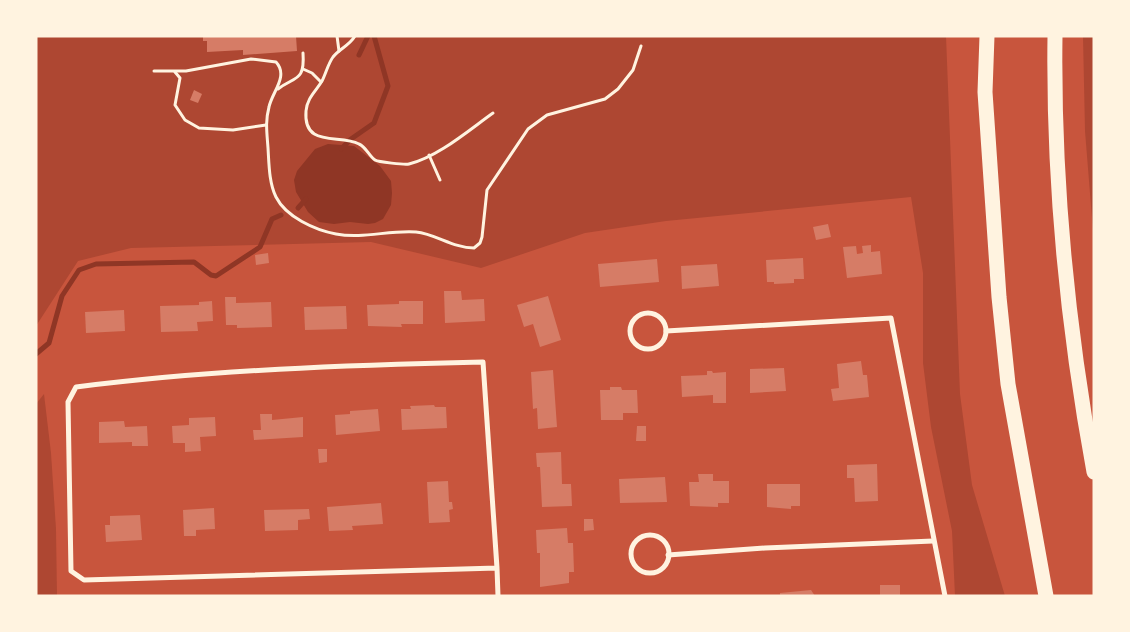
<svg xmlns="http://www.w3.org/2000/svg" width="1130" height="632" font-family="Jost,sans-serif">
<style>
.green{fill:#ae4732}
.water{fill:#8f3625}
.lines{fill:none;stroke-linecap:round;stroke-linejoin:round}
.stream{stroke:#8f3625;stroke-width:5}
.building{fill:#d67c66}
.path{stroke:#fff3e0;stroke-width:3}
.minor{stroke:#fff3e0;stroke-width:5}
.motorway{stroke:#fff3e0;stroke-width:15}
</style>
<rect width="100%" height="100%" fill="#c8553d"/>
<g class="green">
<path d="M 36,36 L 946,36 L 960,394 L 972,485 L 1005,596 L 955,596 L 952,531 L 931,427 L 923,363 L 923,273 L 911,197 L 666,221 L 585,233 L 481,268 L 371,242 L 131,248 L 78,261 L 36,326 Z"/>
<path d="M 1083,36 L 1094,36 L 1094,243 L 1085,131 Z"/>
<path d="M 44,394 L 51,453 L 56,529 L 57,596 L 36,596 L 36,404 Z"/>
</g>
<path class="water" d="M 328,144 L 354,146 L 380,166 L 391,181 L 392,193 L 391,205 L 383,219 L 375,223 L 368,224 L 350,222 L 334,224 L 319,222 L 308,212 L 296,192 L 294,180 L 297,171 L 315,149 Z"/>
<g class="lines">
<g class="stream">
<path d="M 359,55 L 368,36"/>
<path d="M 341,149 L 351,139 L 374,123 L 388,86 L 374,36"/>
<path d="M 298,208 L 306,199"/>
<path d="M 36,354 L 49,343 L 62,296 L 79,270 L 96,264 L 194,262 L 211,275 L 216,276 L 260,247 L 272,219 L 281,215"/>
</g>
</g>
<g class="building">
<path d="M 203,36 L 296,36 L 297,51 L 243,55 L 243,50 L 207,52 L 207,41 L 203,41 Z"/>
<path d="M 194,90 L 202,94 L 198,103 L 190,100 Z"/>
<path d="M 828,224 L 831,237 L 816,240 L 813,227 Z"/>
<path d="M 871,245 L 871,252 L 880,251 L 882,274 L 847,278 L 843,247 L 856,246 L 857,254 L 863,253 L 862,246 Z"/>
<path d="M 268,253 L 269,263 L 256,265 L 255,255 Z"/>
<path d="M 803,258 L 804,279 L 794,279 L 794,283 L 774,284 L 774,282 L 767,282 L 766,260 Z"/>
<path d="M 657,259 L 659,282 L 600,287 L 598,264 Z"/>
<path d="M 717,264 L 719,286 L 682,289 L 681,266 Z"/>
<path d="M 444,291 L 461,291 L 462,300 L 484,299 L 485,321 L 445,323 Z"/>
<path d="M 548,296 L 561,340 L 540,347 L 533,324 L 524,327 L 517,305 Z"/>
<path d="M 225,297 L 236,297 L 236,303 L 271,302 L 272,327 L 237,328 L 237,325 L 226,325 Z"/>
<path d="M 212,301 L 213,321 L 197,322 L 198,331 L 161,332 L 160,306 L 199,305 L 199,302 Z"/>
<path d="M 399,301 L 423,301 L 423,324 L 401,324 L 402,327 L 368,326 L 367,305 L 399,304 Z"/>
<path d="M 346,306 L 347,329 L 305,330 L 304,307 Z"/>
<path d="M 124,310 L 125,331 L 86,333 L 85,312 Z"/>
<path d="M 861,361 L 863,375 L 867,375 L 869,397 L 833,401 L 831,389 L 839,388 L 837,364 Z"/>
<path d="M 784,368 L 786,391 L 750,393 L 750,369 Z"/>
<path d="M 553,370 L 557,427 L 538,429 L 537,408 L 533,409 L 531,372 Z"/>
<path d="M 707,371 L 712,371 L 713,373 L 726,372 L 726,403 L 713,403 L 713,395 L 682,397 L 681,376 L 707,375 Z"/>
<path d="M 610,387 L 621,387 L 622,390 L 637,390 L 638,413 L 623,413 L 623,420 L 601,420 L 600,390 L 610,390 Z"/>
<path d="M 434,405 L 435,407 L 446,407 L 447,428 L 402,430 L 401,409 L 411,409 L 410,406 Z"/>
<path d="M 378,409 L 380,431 L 336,435 L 335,415 L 350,414 L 350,411 Z"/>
<path d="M 260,414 L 272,414 L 272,420 L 303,417 L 303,437 L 254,440 L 253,430 L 261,430 Z"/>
<path d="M 215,417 L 216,436 L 200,437 L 201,451 L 185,452 L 185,443 L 173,443 L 172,426 L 189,425 L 189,418 Z"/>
<path d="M 124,421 L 125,427 L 147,426 L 148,446 L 132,446 L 132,442 L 99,443 L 99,422 Z"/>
<path d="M 637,426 L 646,426 L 646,441 L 636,441 Z"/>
<path d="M 318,449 L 327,449 L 327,462 L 319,463 Z"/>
<path d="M 561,452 L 562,484 L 571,484 L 572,506 L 542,507 L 540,467 L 537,467 L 536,453 Z"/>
<path d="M 877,464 L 878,501 L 855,502 L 854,478 L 847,478 L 847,465 Z"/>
<path d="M 698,474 L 713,474 L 713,481 L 729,481 L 729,503 L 718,503 L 718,507 L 690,506 L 689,482 L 699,482 Z"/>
<path d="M 665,477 L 667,502 L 620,503 L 619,479 Z"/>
<path d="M 448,481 L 449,502 L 452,502 L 453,509 L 449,510 L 450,522 L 429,523 L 427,482 Z"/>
<path d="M 767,484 L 800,484 L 800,506 L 791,506 L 791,509 L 767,507 Z"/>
<path d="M 381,503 L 383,524 L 352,526 L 353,530 L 329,531 L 327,507 Z"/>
<path d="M 214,508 L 215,529 L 196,530 L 196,536 L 184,536 L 183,510 Z"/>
<path d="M 309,509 L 310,519 L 298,520 L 298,530 L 265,531 L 264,510 Z"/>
<path d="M 140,515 L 142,540 L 106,542 L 105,525 L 110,525 L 110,516 Z"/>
<path d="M 584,519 L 593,519 L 594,530 L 584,531 Z"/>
<path d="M 567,528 L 568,543 L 573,543 L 574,572 L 569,572 L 569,583 L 540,587 L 540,553 L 537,553 L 536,530 Z"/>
<rect x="880" y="585" width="20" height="11"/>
<path d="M 811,590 L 815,596 L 780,596 L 780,593 Z"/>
</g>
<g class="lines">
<g class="path">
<path d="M 337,36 L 339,51"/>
<path d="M 355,36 C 349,46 340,48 333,57 C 328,64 326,73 322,81 C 316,91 307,98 306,111 C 303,148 339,134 359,144 C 366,147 369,156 375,160 C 378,162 405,165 409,164 C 438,157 469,130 493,113"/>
<path d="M 303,69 L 312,73 L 321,82"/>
<path d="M 154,71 L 186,71 L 251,59 L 276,62 C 289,76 272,92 269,107 C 265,122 267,133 268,148 C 269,164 269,183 276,197 C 286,217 315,230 336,234 C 363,239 389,230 416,232 C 436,234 453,248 474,248 L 480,243 L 482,237 L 487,190 L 528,129 L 547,115 L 605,99 L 618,89 L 633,70 L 641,46"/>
<path d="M 175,72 L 180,78 L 175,105 L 185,120 L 199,128 L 233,130 L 266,125"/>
<path d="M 278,89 C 295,76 305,82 303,53"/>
<path d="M 429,155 L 440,180"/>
</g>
<g class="minor">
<circle cx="648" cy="331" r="18"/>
<path d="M 666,331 L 891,318 L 945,596"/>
<circle cx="650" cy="554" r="19"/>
<path d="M 668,555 L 765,548 L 933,541"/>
<path d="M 497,568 L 84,580 L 71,571 L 68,402 L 76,387 C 211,370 347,365 483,362 L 497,568 L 498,596"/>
</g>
<g class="motorway">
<path d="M 987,36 L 985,92 L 999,297 L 1008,384 L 1046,596"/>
<path d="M 1055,36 C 1053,185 1067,325 1094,472"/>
</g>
</g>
<rect width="1130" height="632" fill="none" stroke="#fff3e0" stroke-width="75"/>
</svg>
